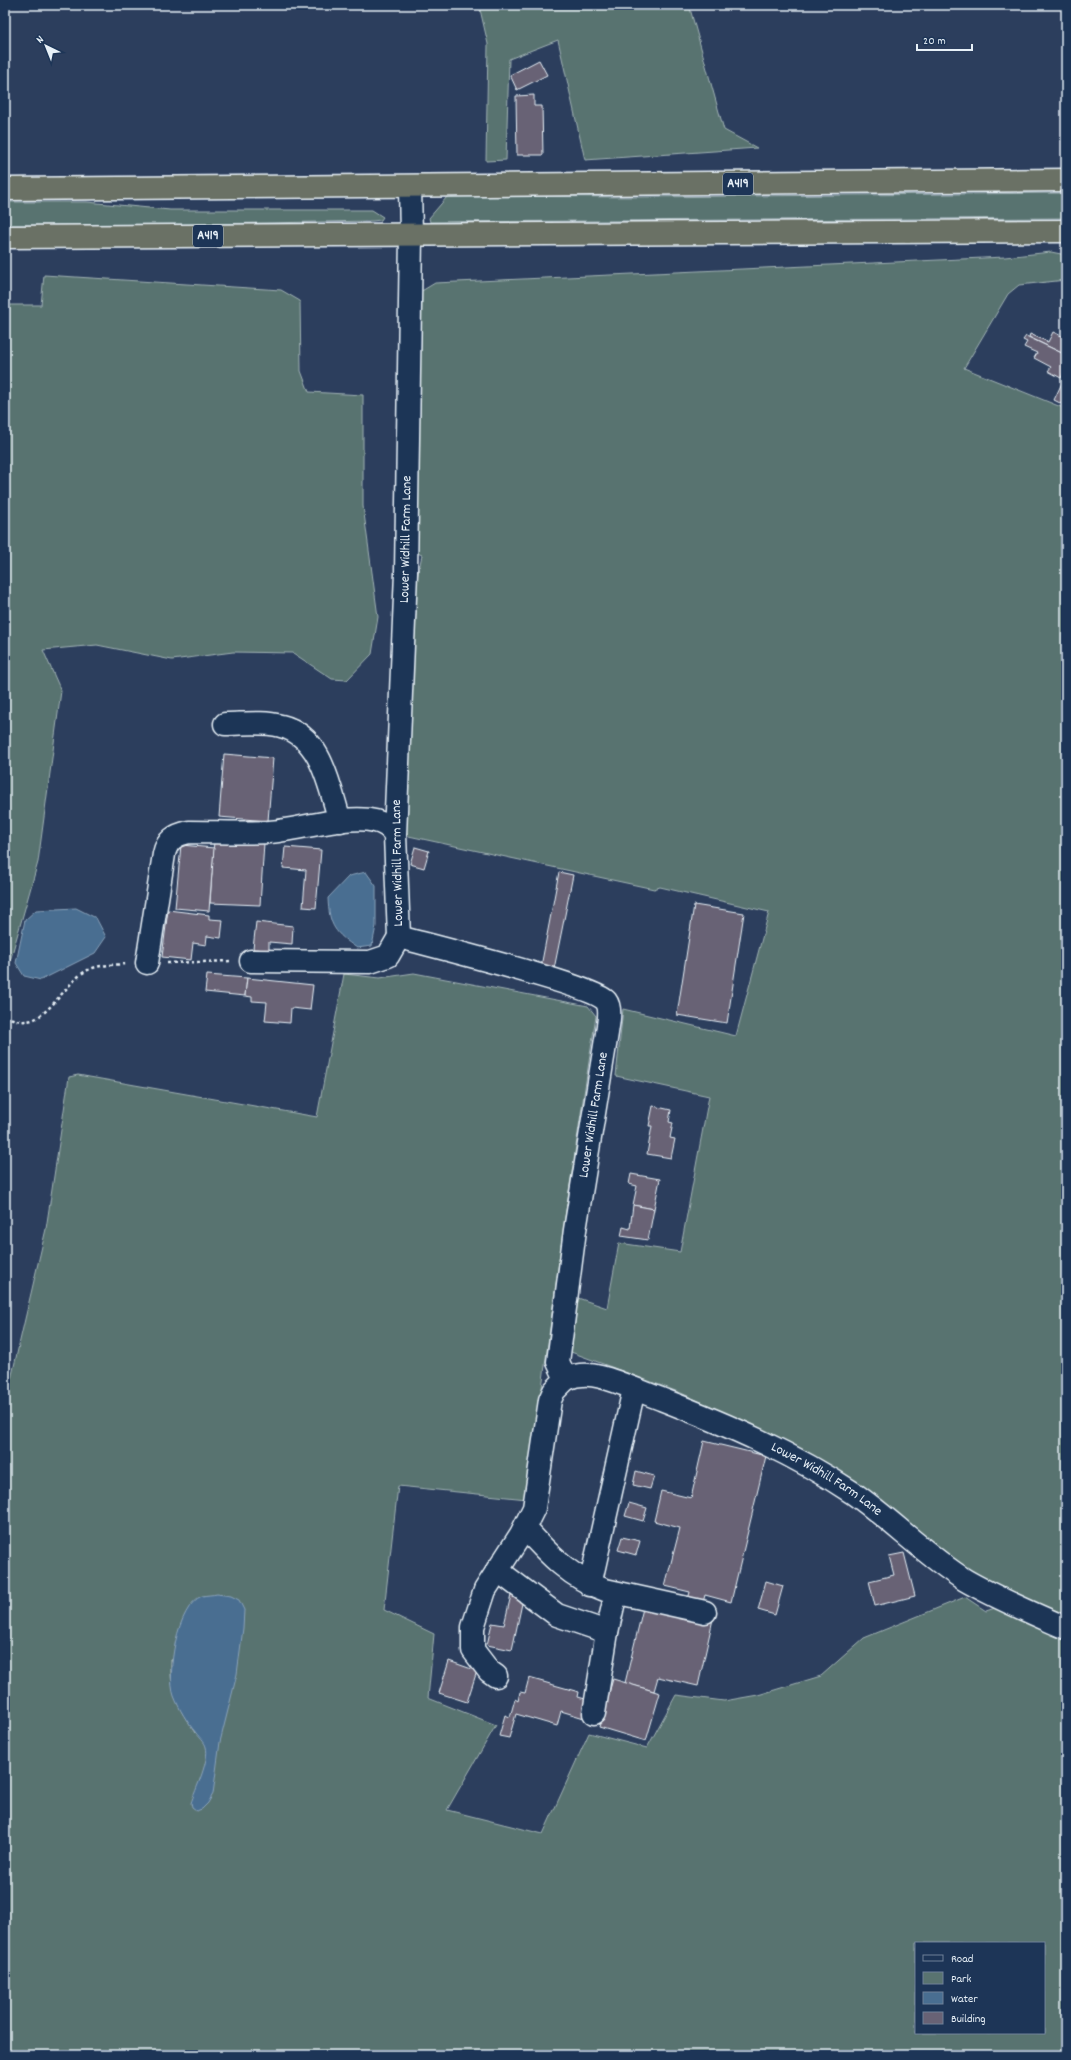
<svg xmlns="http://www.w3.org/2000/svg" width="1071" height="2060" font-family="Dekko,sans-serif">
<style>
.green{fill:#597370;stroke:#a0b2b4;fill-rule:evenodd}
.water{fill:#496e91;stroke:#89a2ba}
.building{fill:#686275;stroke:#e8f1f8}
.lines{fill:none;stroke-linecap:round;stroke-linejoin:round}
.minor-casing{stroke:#e8f1f8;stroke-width:25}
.highway-casing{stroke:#e8f1f8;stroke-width:25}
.path{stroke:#e8f1f8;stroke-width:2.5;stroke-dasharray:3 3;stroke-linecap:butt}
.minor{stroke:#1d3557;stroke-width:22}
.highway{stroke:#6a7165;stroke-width:22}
.labels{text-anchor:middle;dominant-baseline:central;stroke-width:3.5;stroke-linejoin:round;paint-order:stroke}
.shield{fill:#1d3557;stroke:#abb9c8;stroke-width:1}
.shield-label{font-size:13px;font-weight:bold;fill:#e8f1f8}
.street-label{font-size:14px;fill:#e8f1f8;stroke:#1d3557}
</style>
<rect width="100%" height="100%" fill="#2c3e5d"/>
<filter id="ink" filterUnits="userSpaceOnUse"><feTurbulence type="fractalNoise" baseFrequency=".025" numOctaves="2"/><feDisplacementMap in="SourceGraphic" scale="8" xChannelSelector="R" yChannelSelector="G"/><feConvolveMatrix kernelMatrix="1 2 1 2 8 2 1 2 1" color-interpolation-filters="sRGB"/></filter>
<g filter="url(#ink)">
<g class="green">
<path d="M 479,5 L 689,5 L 724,130 L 757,148 L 585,160 L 558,40 L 509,59 L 506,160 L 486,161 L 488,44 Z"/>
<path d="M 1066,193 L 1066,218 L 430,222 L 429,218 L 447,197 L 455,196 L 640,197 Z"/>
<path d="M 5,202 L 87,202 L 170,210 L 372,210 L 383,217 L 381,220 L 372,221 L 152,225 L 5,225 Z"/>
<path d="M 1051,252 L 1066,255 L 1066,280 L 1019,285 L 1008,294 L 964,368 L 1066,409 L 1066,1620 L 977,1576 L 901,1518 L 764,1430 L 681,1393 L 571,1352 L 578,1298 L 607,1308 L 619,1243 L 680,1252 L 709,1096 L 616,1076 L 623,1009 L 736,1036 L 769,912 L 660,887 L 654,889 L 404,835 L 416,583 L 422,555 L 406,548 L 410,298 L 435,283 L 1005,257 Z"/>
<path d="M 44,275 L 281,290 L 300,301 L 301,371 L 309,392 L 363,395 L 363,506 L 378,617 L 372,654 L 347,680 L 332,679 L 293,653 L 233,652 L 172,660 L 97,645 L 43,650 L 61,691 L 38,862 L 5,979 L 5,305 L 41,305 Z"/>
<path d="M 414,973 L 588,1006 L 596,1016 L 565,1217 L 527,1499 L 398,1486 L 384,1610 L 434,1634 L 428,1698 L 496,1725 L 447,1810 L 543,1834 L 589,1733 L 647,1748 L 676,1695 L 724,1701 L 758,1695 L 821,1676 L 864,1638 L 965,1597 L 986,1611 L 998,1607 L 1066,1635 L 1066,2055 L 5,2055 L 5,1405 L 46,1229 L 69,1077 L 78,1075 L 317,1117 L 344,974 L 380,978 ZM 171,1659 L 195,1733 C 178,1708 169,1691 171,1659 ZM 916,1943 L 1044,1943 L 1044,2033 L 916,2033 Z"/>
</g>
<g class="water">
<path d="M 366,872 L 376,886 L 376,926 L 372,946 L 357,948 C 335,933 329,926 328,898 L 349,876 Z"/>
<path d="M 76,908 L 96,918 L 106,937 L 95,953 L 41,980 L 24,976 L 16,963 L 25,920 L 36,910 Z"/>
<path d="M 217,1594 L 231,1596 L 239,1600 L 244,1610 L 243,1628 L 237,1674 L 220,1742 L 213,1794 L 208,1803 L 202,1809 L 196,1811 L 192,1808 L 191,1803 C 195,1790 210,1760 206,1747 C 205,1742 199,1737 196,1733 C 187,1722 179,1709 174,1696 C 166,1674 177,1605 202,1596 C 207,1595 213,1595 217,1594 Z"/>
</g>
<g class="building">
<path d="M 539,60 L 547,75 L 517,90 L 510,75 Z"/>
<path d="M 534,95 L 534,106 L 542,106 L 543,155 L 517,155 L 516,96 Z"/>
<path d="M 1053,332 L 1066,338 L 1066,355 L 1029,337 L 1030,334 L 1048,342 Z"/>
<path d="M 1026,336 L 1066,355 L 1063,367 L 1066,368 L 1061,378 L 1048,371 L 1051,367 L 1034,358 L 1037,353 L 1024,347 L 1027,342 L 1023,340 Z"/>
<path d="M 1062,383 L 1066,384 L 1066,406 L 1054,400 Z"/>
<path d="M 224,754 L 273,758 L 268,821 L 219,817 Z"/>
<path d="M 214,840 L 264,843 L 260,905 L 210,903 Z"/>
<path d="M 181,845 L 214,848 L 209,911 L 175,908 Z"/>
<path d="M 285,847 L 321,850 L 316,908 L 303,907 L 306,870 L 283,868 Z"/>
<path d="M 415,847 L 429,851 L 424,868 L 410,864 Z"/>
<path d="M 559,872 L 573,875 L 553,974 L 540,972 Z"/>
<path d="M 694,905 L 744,913 L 727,1023 L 677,1015 Z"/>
<path d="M 168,910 L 209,915 L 209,919 L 223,920 L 221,938 L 207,936 L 206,945 L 193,943 L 191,960 L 162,957 Z"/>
<path d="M 256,922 L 293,926 L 292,944 L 269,942 L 269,950 L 253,949 Z"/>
<path d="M 207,975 L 247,978 L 245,996 L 205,992 Z"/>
<path d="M 247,978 L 313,985 L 310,1010 L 291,1008 L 290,1023 L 265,1021 L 267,1002 L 252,1001 L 252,997 L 245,996 Z"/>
<path d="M 653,1106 L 671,1110 L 669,1122 L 673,1123 L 670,1138 L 675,1139 L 671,1158 L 647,1154 L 652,1126 L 649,1126 Z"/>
<path d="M 631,1174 L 660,1179 L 654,1209 L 633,1205 L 637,1186 L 629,1184 Z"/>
<path d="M 633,1205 L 654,1209 L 648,1240 L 621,1236 L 623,1227 L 630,1229 Z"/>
<path d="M 704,1441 L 766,1456 L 731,1602 L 705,1595 L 702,1606 L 687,1603 L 690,1592 L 665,1586 L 680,1528 L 654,1521 L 661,1491 L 691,1498 Z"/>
<path d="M 636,1471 L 654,1476 L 650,1489 L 633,1485 Z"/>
<path d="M 629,1503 L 647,1508 L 643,1521 L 625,1516 Z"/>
<path d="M 622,1537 L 640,1541 L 636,1555 L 618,1550 Z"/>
<path d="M 904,1553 L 915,1596 L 875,1606 L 869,1581 L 894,1575 L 889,1556 Z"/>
<path d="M 766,1581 L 783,1586 L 775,1615 L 758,1610 Z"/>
<path d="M 512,1591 L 524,1594 L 512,1650 L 487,1645 L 492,1623 L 504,1625 Z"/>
<path d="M 644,1604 L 713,1619 L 698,1686 L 658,1677 L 654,1691 L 625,1683 Z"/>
<path d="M 449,1661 L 477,1671 L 467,1702 L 439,1693 Z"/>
<path d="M 529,1678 L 579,1692 L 578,1697 L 589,1700 L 584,1718 L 561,1711 L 557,1726 L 516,1714 L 509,1738 L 499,1736 L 505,1715 L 510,1717 L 515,1699 L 518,1701 L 520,1692 L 525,1693 Z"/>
<path d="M 613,1679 L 660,1693 L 646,1741 L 599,1727 Z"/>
</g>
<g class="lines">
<defs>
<g id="minor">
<path d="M 225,724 C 243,724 263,721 281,726 C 322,736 329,786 340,821"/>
<path d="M 399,937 C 428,945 594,986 606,1001 C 612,1009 608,1024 607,1033 L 575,1230 L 558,1362 L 566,1379 L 554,1391 L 550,1400 L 534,1508 L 521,1534 L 485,1590 L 473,1627 L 473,1650 L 489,1671 L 496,1676"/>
<path id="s1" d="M 399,937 L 395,835 L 406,573 L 411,235 L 410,187"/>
<path d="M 251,961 L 370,962 L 388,956 L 399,937"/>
<path d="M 147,963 L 164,854 C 167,840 175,835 189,832 C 216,832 243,833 269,832 C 298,831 362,808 387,826 C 390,828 393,832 395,835"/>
<path id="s2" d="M 566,1379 C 577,1374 590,1374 601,1377 C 621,1382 641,1392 661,1399 C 728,1425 793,1453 853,1493 C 892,1520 925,1555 965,1580 C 998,1599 1032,1613 1066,1628"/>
<path d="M 525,1528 C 548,1554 571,1578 605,1590 L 705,1612"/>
<path d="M 497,1570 L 557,1615 L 607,1632"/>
<path d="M 590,1585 L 634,1389"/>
<path d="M 594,1713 L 607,1632 L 616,1593"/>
</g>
<g id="highway">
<path d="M 5,189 L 1066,180"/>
<path d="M 5,237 L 1066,231"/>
</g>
</defs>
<use href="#minor" class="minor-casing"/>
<use href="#highway" class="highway-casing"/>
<g class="path">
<path d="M 167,963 L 232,961"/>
<path d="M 5,1017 C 11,1018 19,1022 26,1021 C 47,1021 67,981 86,971 C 98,964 115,965 128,964"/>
</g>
<use href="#minor" class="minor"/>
<use href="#highway" class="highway"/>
</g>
</g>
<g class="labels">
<g class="shield">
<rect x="723" y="173" width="30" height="22" rx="3"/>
<rect x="193" y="225" width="30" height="22" rx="3"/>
</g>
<g class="shield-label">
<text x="738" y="184">A419</text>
<text x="208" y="236">A419</text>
</g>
<g class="street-label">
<text stroke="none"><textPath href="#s1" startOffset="398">Lower Widhill Farm Lane</textPath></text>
<text transform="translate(398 863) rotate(-91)">Lower Widhill Farm Lane</text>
<text transform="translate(594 1115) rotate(-81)">Lower Widhill Farm Lane</text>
<text stroke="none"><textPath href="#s2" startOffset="284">Lower Widhill Farm Lane</textPath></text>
</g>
</g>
<rect width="1071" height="2060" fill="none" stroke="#1d3557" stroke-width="20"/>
<rect x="10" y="10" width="1051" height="2040" fill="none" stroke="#e8f1f8" stroke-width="1.5" filter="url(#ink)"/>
<rect x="915" y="1942" width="130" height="92" fill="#1d3557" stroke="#6e8097"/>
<rect x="923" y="1955" width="20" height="6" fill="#1d3557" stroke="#6e8097"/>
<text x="951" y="1962" font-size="12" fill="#e8f1f8">Road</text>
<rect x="923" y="1972" width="20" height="12" fill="#597370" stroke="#6e8097"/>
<text x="951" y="1982" font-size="12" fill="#e8f1f8">Park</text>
<rect x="923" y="1992" width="20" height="12" fill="#496e91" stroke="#6e8097"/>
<text x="951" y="2002" font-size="12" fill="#e8f1f8">Water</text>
<rect x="923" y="2012" width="20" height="12" fill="#686275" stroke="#6e8097"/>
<text x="951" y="2022" font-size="12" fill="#e8f1f8">Building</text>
<g transform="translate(46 46) rotate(317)" stroke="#1d3557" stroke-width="3" paint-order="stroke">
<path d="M0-3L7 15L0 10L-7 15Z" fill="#e8f1f8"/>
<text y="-6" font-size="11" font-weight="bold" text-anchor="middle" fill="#e8f1f8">N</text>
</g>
<path d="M917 44v6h55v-6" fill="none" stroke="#e8f1f8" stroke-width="2"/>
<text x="923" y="44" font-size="12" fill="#e8f1f8" stroke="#1d3557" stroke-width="3" paint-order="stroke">20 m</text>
</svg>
